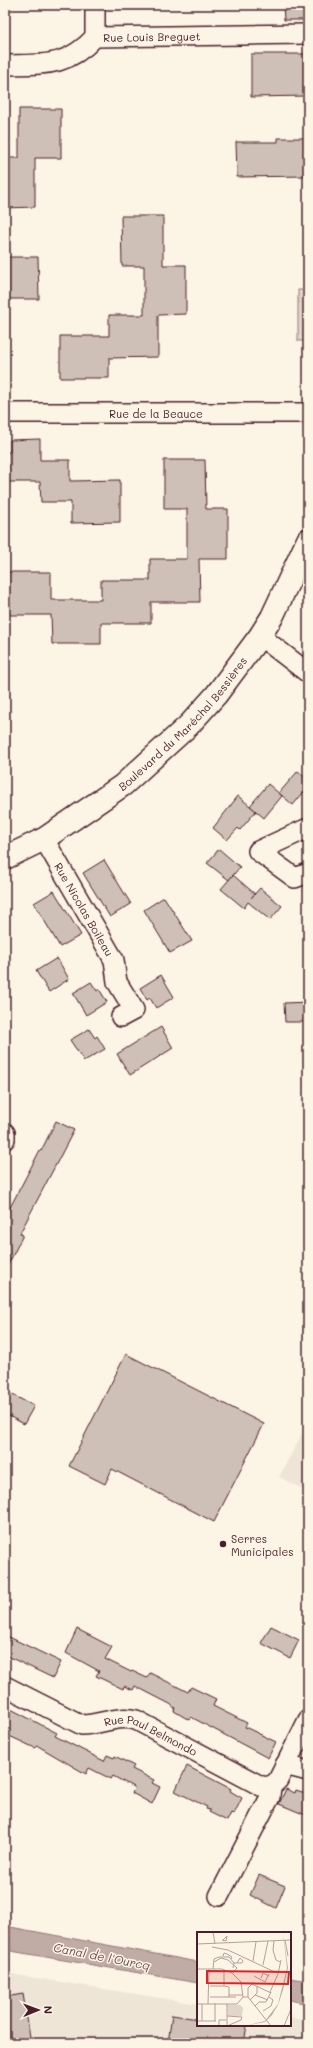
<svg xmlns="http://www.w3.org/2000/svg" width="313" height="2048" font-family="Mali,sans-serif">
<style>
.built{fill:#eee5d7}
.green{fill:#e2d5ca;stroke:#967a7a}
.water{fill:#c0aca5;stroke:#917474}
.building{fill:#cfc0b7;stroke:#4a1f2b}
.lines{fill:none;stroke-linecap:round;stroke-linejoin:round}
.minor-casing{stroke:#4a1f2b;stroke-width:22}
.tertiary-casing{stroke:#4a1f2b;stroke-width:25}
.minor{stroke:#fcf5e5;stroke-width:19}
.tertiary{stroke:#fcf5e5;stroke-width:22}
.poi-dot{fill:#4a1f2b;stroke:#fcf5e5;stroke-width:1.5}
.labels{text-anchor:middle;dominant-baseline:central;stroke-width:3;stroke-linejoin:round;paint-order:stroke}
.street-label{font-size:11px;fill:#4a1f2b;stroke:#fcf5e5}
.poi-label{font-size:11px;fill:#4a1f2b;stroke:#fcf5e5;text-anchor:start}
.water-label{font-size:12px;font-style:italic;fill:#6d4950;stroke:#fcf5e5}
.inset-road{fill:none;stroke:#b59f9b;stroke-width:1}
.view{fill:#d62828;fill-opacity:0.15;stroke:#d62828;stroke-width:2}
.inset-edge{fill:none;stroke:#4a1f2b;stroke-width:2}
</style>
<rect width="100%" height="100%" fill="#fcf5e5"/>
<filter id="ink" filterUnits="userSpaceOnUse"><feTurbulence type="fractalNoise" baseFrequency=".025" numOctaves="2"/><feDisplacementMap in="SourceGraphic" scale="8" xChannelSelector="R" yChannelSelector="G"/><feConvolveMatrix kernelMatrix="1 2 1 2 8 2 1 2 1" color-interpolation-filters="sRGB"/></filter>
<g filter="url(#ink)">
<g class="built">
<path d="M 308,1422 L 308,1492 L 279,1477 Z"/>
<path d="M 5,1973 L 198,2004 L 198,2025 L 290,2025 L 290,2018 L 308,2020 L 308,2043 L 5,2043 Z"/>
</g>
<rect class="green" x="298" y="290" width="10" height="51"/>
<g class="water">
<path d="M 5,1926 L 198,1962 L 198,1983 L 5,1950 Z"/>
<path d="M 290,1978 L 308,1981 L 308,2004 L 290,2000 Z"/>
</g>
<g class="building">
<path d="M 283,5 L 308,5 L 308,20 L 284,20 Z"/>
<path d="M 251,54 L 308,54 L 308,96 L 251,97 Z"/>
<path d="M 19,109 L 61,109 L 61,158 L 35,158 L 35,207 L 5,208 L 5,158 L 19,158 Z"/>
<path d="M 278,138 L 308,138 L 308,176 L 237,177 L 236,142 L 278,142 Z"/>
<path d="M 121,216 L 163,216 L 163,265 L 186,265 L 186,314 L 158,315 L 158,357 L 109,358 L 109,378 L 60,378 L 60,336 L 109,336 L 109,315 L 144,315 L 144,266 L 122,266 Z"/>
<path d="M 5,257 L 38,257 L 39,299 L 5,299 Z"/>
<path d="M 40,439 L 40,460 L 70,460 L 70,481 L 120,480 L 120,522 L 71,523 L 71,502 L 41,502 L 40,482 L 5,482 L 5,452 L 10,452 L 10,440 Z"/>
<path d="M 164,460 L 205,460 L 206,509 L 228,509 L 228,559 L 199,559 L 200,602 L 151,602 L 151,623 L 101,623 L 101,644 L 52,644 L 51,615 L 5,615 L 5,572 L 51,572 L 51,600 L 101,600 L 101,580 L 150,580 L 150,559 L 187,559 L 187,509 L 164,509 Z"/>
<path d="M 298,771 L 308,780 L 308,787 L 293,805 L 279,793 Z"/>
<path d="M 268,784 L 282,796 L 264,818 L 250,806 Z"/>
<path d="M 238,796 L 256,811 L 240,830 L 238,828 L 227,840 L 213,828 Z"/>
<path d="M 219,849 L 240,867 L 229,880 L 207,863 Z"/>
<path d="M 104,860 L 131,904 L 110,917 L 83,873 Z"/>
<path d="M 233,875 L 255,894 L 251,898 L 260,888 L 282,906 L 270,920 L 248,902 L 244,908 L 221,889 Z"/>
<path d="M 54,891 L 81,935 L 60,947 L 34,903 Z"/>
<path d="M 164,897 L 192,941 L 170,953 L 144,910 Z"/>
<path d="M 57,958 L 69,979 L 49,992 L 36,971 Z"/>
<path d="M 161,975 L 174,997 L 156,1008 L 150,998 L 147,1000 L 140,988 Z"/>
<path d="M 91,982 L 97,991 L 99,989 L 107,1002 L 86,1015 L 73,993 Z"/>
<path d="M 308,1002 L 308,1022 L 285,1022 L 284,1003 Z"/>
<path d="M 161,1027 L 173,1048 L 130,1075 L 117,1054 Z"/>
<path d="M 89,1029 L 95,1038 L 97,1036 L 105,1049 L 84,1061 L 70,1040 Z"/>
<path d="M 56,1121 L 74,1130 L 20,1233 L 23,1235 L 5,1271 L 5,1217 L 40,1150 L 41,1151 Z"/>
<path d="M 126,1354 L 264,1424 L 214,1522 L 112,1469 L 105,1484 L 69,1466 Z"/>
<path d="M 5,1391 L 34,1406 L 24,1424 L 5,1414 Z"/>
<path d="M 271,1626 L 299,1640 L 290,1658 L 261,1643 Z"/>
<path d="M 77,1629 L 112,1647 L 105,1659 L 131,1672 L 132,1671 L 147,1678 L 150,1673 L 188,1692 L 191,1687 L 216,1699 L 213,1706 L 247,1723 L 245,1727 L 276,1742 L 268,1758 L 191,1717 L 189,1720 L 174,1711 L 175,1708 L 170,1704 L 135,1686 L 133,1690 L 124,1686 L 123,1689 L 96,1676 L 99,1671 L 66,1653 Z"/>
<path d="M 5,1635 L 61,1662 L 53,1678 L 5,1655 Z"/>
<path d="M 5,1706 L 57,1733 L 55,1736 L 104,1761 L 107,1755 L 114,1758 L 115,1756 L 134,1766 L 132,1769 L 154,1780 L 152,1783 L 160,1787 L 152,1804 L 132,1793 L 135,1788 L 113,1776 L 111,1779 L 89,1768 L 86,1774 L 38,1746 L 35,1748 L 5,1734 Z"/>
<path d="M 187,1766 L 231,1789 L 230,1791 L 242,1798 L 234,1814 L 231,1813 L 227,1821 L 209,1812 L 210,1810 L 206,1809 L 207,1807 L 175,1791 Z"/>
<path d="M 286,1789 L 295,1793 L 296,1790 L 308,1794 L 308,1816 L 279,1804 Z"/>
<path d="M 259,1875 L 285,1886 L 276,1908 L 250,1895 Z"/>
<path d="M 23,1994 L 31,2043 L 5,2043 L 5,1997 Z"/>
<path d="M 172,2015 L 198,2019 L 198,2025 L 247,2025 L 244,2043 L 168,2043 Z"/>
</g>
<g class="lines">
<defs>
<g id="minor">
<path d="M 95,5 L 95,37"/>
<path id="s1" d="M 5,65 C 44,64 66,68 95,37 L 308,34"/>
<path id="s2" d="M 5,413 L 308,413"/>
<path d="M 260,636 L 308,673"/>
<path d="M 308,828 L 258,851 L 295,878 L 308,873"/>
<path id="s3" d="M 44,839 L 114,960 L 117,982 L 134,1010 L 121,1017"/>
<path d="M 5,1133 L 5,1139"/>
<path id="s4" d="M 5,1686 L 82,1725 C 100,1725 117,1715 136,1720 L 261,1786 C 268,1787 273,1786 278,1780 L 308,1720"/>
<path d="M 285,1765 L 308,1771"/>
<path d="M 219,1896 L 270,1797 L 271,1786"/>
</g>
<g id="tertiary">
<path id="s5" d="M 5,858 L 44,839 L 123,785 L 189,725 L 216,695 L 260,636 L 272,617 L 308,540"/>
</g>
</defs>
<use href="#minor" class="minor-casing"/>
<use href="#tertiary" class="tertiary-casing"/>
<use href="#minor" class="minor"/>
<use href="#tertiary" class="tertiary"/>
</g>
</g>
<circle class="poi-dot" cx="223" cy="1544" r="4"/>
<g class="labels">
<g class="street-label">
<text stroke="none"><textPath href="#s1" startOffset="155">Rue Louis Breguet</textPath></text>
<text stroke="none"><textPath href="#s2" startOffset="151">Rue de la Beauce</textPath></text>
<text stroke="none"><textPath href="#s5" startOffset="225">Boulevard du Maréchal Bessières</textPath></text>
<text stroke="none"><textPath href="#s3" startOffset="81">Rue Nicolas Boileau</textPath></text>
<text stroke="none"><textPath href="#s4" startOffset="159">Rue Paul Belmondo</textPath></text>
</g>
<g class="poi-label">
<text x="231" y="1538">Serres<tspan x="231" dy="13">Municipales</tspan></text>
</g>
<g class="water-label">
<text transform="translate(102 1956) rotate(11)">Canal de l'Ourcq</text>
</g>
</g>
<g transform="translate(197 1932)">
<rect width="94" height="94" fill="#fcf5e5"/>
<path d="M 30,73 L 43,73 L 46,76 L 45,84 L 31,84 Z" fill="#e2d5ca"/>
<path d="M 86,0 L 91,36 L 86,58 L 81,73 L 75,83 L 68,90 L 47,94 L 68,89 L 81,72 L 90,36 Z" fill="#c0aca5"/>
<path class="inset-road" d="M 16,0 L 18,12M 25,8 L 29,9 L 30,4 L 26,8M 88,8 L 91,24M 77,9 L 76,18 L 79,28 L 83,30M 0,12 L 94,8M 15,15 L 31,18 L 80,41M 26,24 L 27,21 L 30,22 L 35,25 L 34,27M 56,29 L 59,10M 17,30 L 24,26 L 31,28 L 40,36 L 36,41M 37,31 L 45,31 L 46,29 L 43,26 L 40,31M 66,33 L 71,9M 0,37 L 25,37 L 35,41 L 44,50 L 46,65 L 40,72 L 0,72M 16,37 L 17,27 L 22,25 L 32,25 L 37,31 L 36,36M 27,38 L 27,54 L 32,55 L 32,65M 57,44 L 68,50 L 72,42M 64,46 L 66,41 L 72,44M 13,54 L 27,54M 73,60 L 81,42 L 84,28M 32,63 L 46,63M 58,63 L 71,68M 13,65 L 39,65M 46,65 L 51,65 L 74,94M 51,65 L 51,56 L 55,52 L 74,61M 53,68 L 60,61 L 60,54M 18,71 L 18,89M 11,72 L 12,37M 58,74 L 62,70 L 69,70 L 74,60M 66,79 L 74,74 L 76,68 L 72,65M 30,84 L 45,85 L 44,88 L 30,94M 0,89 L 19,89M 5,89 L 5,72M 22,94 L 22,88 L 29,88M 30,94 L 30,72M 87,94 L 94,77"/>
<path class="view" d="M 10,39 L 92,40 L 91,52 L 10,51 Z"/>
<rect width="94" height="94" class="inset-edge"/>
</g>
<rect width="313" height="2048" fill="none" stroke="#fcf5e5" stroke-width="20"/>
<rect x="10" y="10" width="293" height="2028" fill="none" stroke="#4a1f2b" stroke-width="1.5" filter="url(#ink)"/>
<g transform="translate(38 2010) rotate(89)" stroke="#fcf5e5" stroke-width="3" paint-order="stroke">
<path d="M0-3L7 15L0 10L-7 15Z" fill="#4a1f2b"/>
<text y="-6" font-size="11" font-weight="bold" text-anchor="middle" fill="#4a1f2b">N</text>
</g>
</svg>
